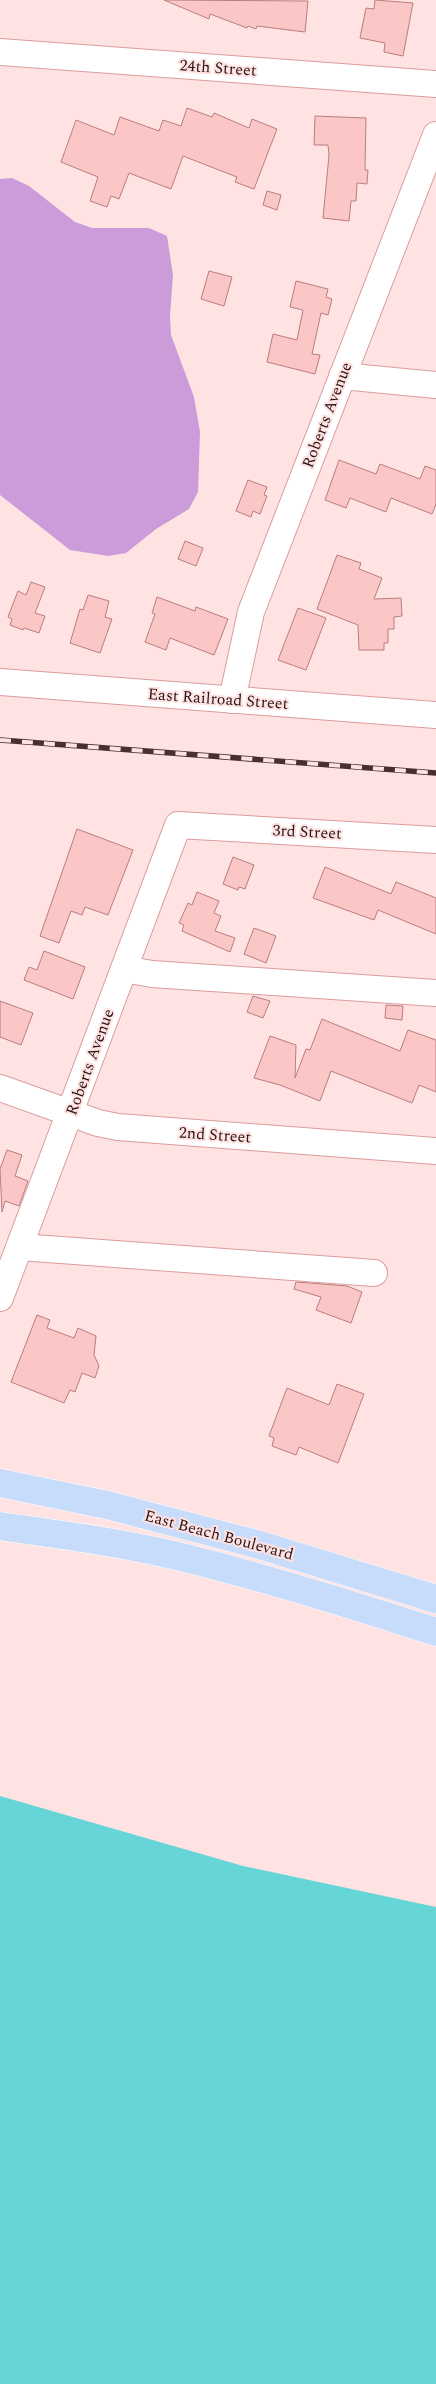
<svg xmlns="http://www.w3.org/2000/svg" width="436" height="2384" font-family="Spectral,serif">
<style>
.forest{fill:#cb9bda}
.water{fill:#65d5d8}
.building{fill:#fbc6c6;stroke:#ba7d7e}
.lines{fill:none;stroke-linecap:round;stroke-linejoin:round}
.minor-casing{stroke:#dc9c9d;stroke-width:28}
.major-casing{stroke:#fff;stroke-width:29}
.minor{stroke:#fff;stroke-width:26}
.major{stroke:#c7dcfa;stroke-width:28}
.rail-casing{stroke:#483031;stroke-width:5.5}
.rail{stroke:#ffe3e3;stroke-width:4;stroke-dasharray:11;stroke-linecap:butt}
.labels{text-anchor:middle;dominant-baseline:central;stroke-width:4;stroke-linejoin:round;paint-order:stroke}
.street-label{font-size:16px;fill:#2c1516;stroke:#ffe3e3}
</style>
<rect width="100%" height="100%" fill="#ffe3e3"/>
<path class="forest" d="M 12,178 L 29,186 L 75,222 L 92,228 L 149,228 L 167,236 L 173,275 L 170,316 L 171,335 L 194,397 L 200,432 L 198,492 L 189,509 L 156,529 L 126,553 L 108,556 L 70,550 L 0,495 L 0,179 Z"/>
<path class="water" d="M 0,1796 L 243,1866 L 436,1907 L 436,2384 L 0,2384 Z"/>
<g class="building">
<path d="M 164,0 L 308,1 L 305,32 L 257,26 L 256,29 L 248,26 L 247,28 L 210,14 L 209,19 Z"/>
<path d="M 375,0 L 413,3 L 403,56 L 384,52 L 385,43 L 360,38 L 366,8 L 374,9 Z"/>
<path d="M 187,108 L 212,117 L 214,113 L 249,128 L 252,119 L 277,129 L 254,189 L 235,182 L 237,177 L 183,156 L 171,189 L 129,173 L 119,199 L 111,196 L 107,207 L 90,201 L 98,177 L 61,162 L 76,120 L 114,135 L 120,117 L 159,131 L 163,120 L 181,126 Z"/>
<path d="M 315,116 L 366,118 L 365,170 L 368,170 L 367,184 L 357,183 L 356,201 L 351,201 L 349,221 L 323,218 L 329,155 L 328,145 L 314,145 Z"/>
<path d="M 267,191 L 281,195 L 277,210 L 263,205 Z"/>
<path d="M 209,271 L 232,277 L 224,306 L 201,299 Z"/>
<path d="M 296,281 L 328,289 L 326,297 L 332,299 L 328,315 L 321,313 L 312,354 L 320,355 L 315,374 L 267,362 L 273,334 L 297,340 L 303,310 L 290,307 Z"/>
<path d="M 339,460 L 376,474 L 380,464 L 420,479 L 425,466 L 436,470 L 436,504 L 432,514 L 391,498 L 386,512 L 350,498 L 346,508 L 325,500 Z"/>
<path d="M 248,480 L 267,487 L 264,495 L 267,496 L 260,514 L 253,511 L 251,517 L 236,511 Z"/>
<path d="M 185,541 L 203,548 L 196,566 L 178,559 Z"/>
<path d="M 337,555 L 361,563 L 359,569 L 382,578 L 374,599 L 401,598 L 402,616 L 394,617 L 394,629 L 388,629 L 388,643 L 384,643 L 384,650 L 359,650 L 358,625 L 317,609 Z"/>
<path d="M 31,582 L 45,587 L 35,613 L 45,616 L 39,633 L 24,628 L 23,630 L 10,625 L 12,619 L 8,617 L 18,591 L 26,595 Z"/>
<path d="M 88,595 L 109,601 L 105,617 L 112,619 L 100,653 L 70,643 L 80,609 L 83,610 Z"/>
<path d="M 157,597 L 195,611 L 196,607 L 228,619 L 214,655 L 170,638 L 166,650 L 145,642 L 155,614 L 152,613 Z"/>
<path d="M 298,608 L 326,618 L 306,670 L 278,660 Z"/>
<path d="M 77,829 L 133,850 L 108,915 L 85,907 L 82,915 L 71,911 L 59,943 L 40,936 Z"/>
<path d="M 233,857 L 254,865 L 245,889 L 239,887 L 238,890 L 223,884 Z"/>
<path d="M 325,867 L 391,894 L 396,882 L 436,898 L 436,934 L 378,910 L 374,920 L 313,898 Z"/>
<path d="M 197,892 L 219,901 L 214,913 L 221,916 L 215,931 L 235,938 L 230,952 L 182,931 L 184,925 L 179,923 L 188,903 L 192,905 Z"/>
<path d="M 254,928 L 276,936 L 266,963 L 244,954 Z"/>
<path d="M 44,951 L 85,967 L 73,999 L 24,980 L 29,967 L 37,970 Z"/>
<path d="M 253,996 L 270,1001 L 263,1018 L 247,1012 Z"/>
<path d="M 0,1001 L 33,1013 L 21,1045 L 0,1037 Z"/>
<path d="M 386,1005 L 403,1006 L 402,1020 L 385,1018 Z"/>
<path d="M 322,1019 L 400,1051 L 408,1030 L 436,1040 L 436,1092 L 419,1085 L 412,1103 L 331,1071 L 320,1101 L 280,1085 L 254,1078 L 270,1036 L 296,1045 L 295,1078 L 306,1049 L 310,1050 Z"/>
<path d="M 7,1150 L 22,1155 L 15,1176 L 28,1181 L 19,1206 L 5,1201 L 2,1212 L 0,1169 Z"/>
<path d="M 296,1282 L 347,1286 L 362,1292 L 351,1323 L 316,1310 L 321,1297 L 294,1289 Z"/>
<path d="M 37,1315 L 50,1320 L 47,1328 L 74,1338 L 78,1328 L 96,1336 L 94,1355 L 99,1366 L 95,1378 L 82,1373 L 75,1392 L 70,1390 L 64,1403 L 11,1382 Z"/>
<path d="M 337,1384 L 364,1394 L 338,1463 L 299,1447 L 296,1455 L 272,1446 L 274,1438 L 269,1436 L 287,1388 L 329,1405 Z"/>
</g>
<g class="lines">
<defs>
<g id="minor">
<path d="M 0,52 L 436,84"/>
<path d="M 342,376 L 436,385"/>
<path d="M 0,682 L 436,715"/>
<path d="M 232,700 L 251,612 L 436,135"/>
<path d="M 124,969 L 152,974 L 436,993"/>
<path d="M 0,1088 L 98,1123 L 118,1127 L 436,1151"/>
<path d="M 20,1247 L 374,1273"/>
<path d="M 0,1298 L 178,825 L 436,840"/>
</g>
<g id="major">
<path d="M 0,1483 L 107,1505 L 256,1544 L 436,1599"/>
<path d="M 0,1526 C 58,1534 116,1542 173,1555 C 261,1576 350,1604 436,1632"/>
</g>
</defs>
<use href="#minor" class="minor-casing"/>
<use href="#major" class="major-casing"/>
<use href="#minor" class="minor"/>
<use href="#major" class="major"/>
<defs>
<path id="rail" d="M 0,740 L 436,773"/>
</defs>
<use href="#rail" class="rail-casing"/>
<use href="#rail" class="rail"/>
</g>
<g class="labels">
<g class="street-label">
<text transform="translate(218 68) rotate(4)">24th Street</text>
<text transform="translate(327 415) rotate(-69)">Roberts Avenue</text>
<text transform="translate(218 699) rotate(4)">East Railroad Street</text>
<text transform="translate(307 832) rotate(3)">3rd Street</text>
<text transform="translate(90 1062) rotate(-70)">Roberts Avenue</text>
<text transform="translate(215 1135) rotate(4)">2nd Street</text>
<text transform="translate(219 1535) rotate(15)">East Beach Boulevard</text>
</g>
</g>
</svg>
